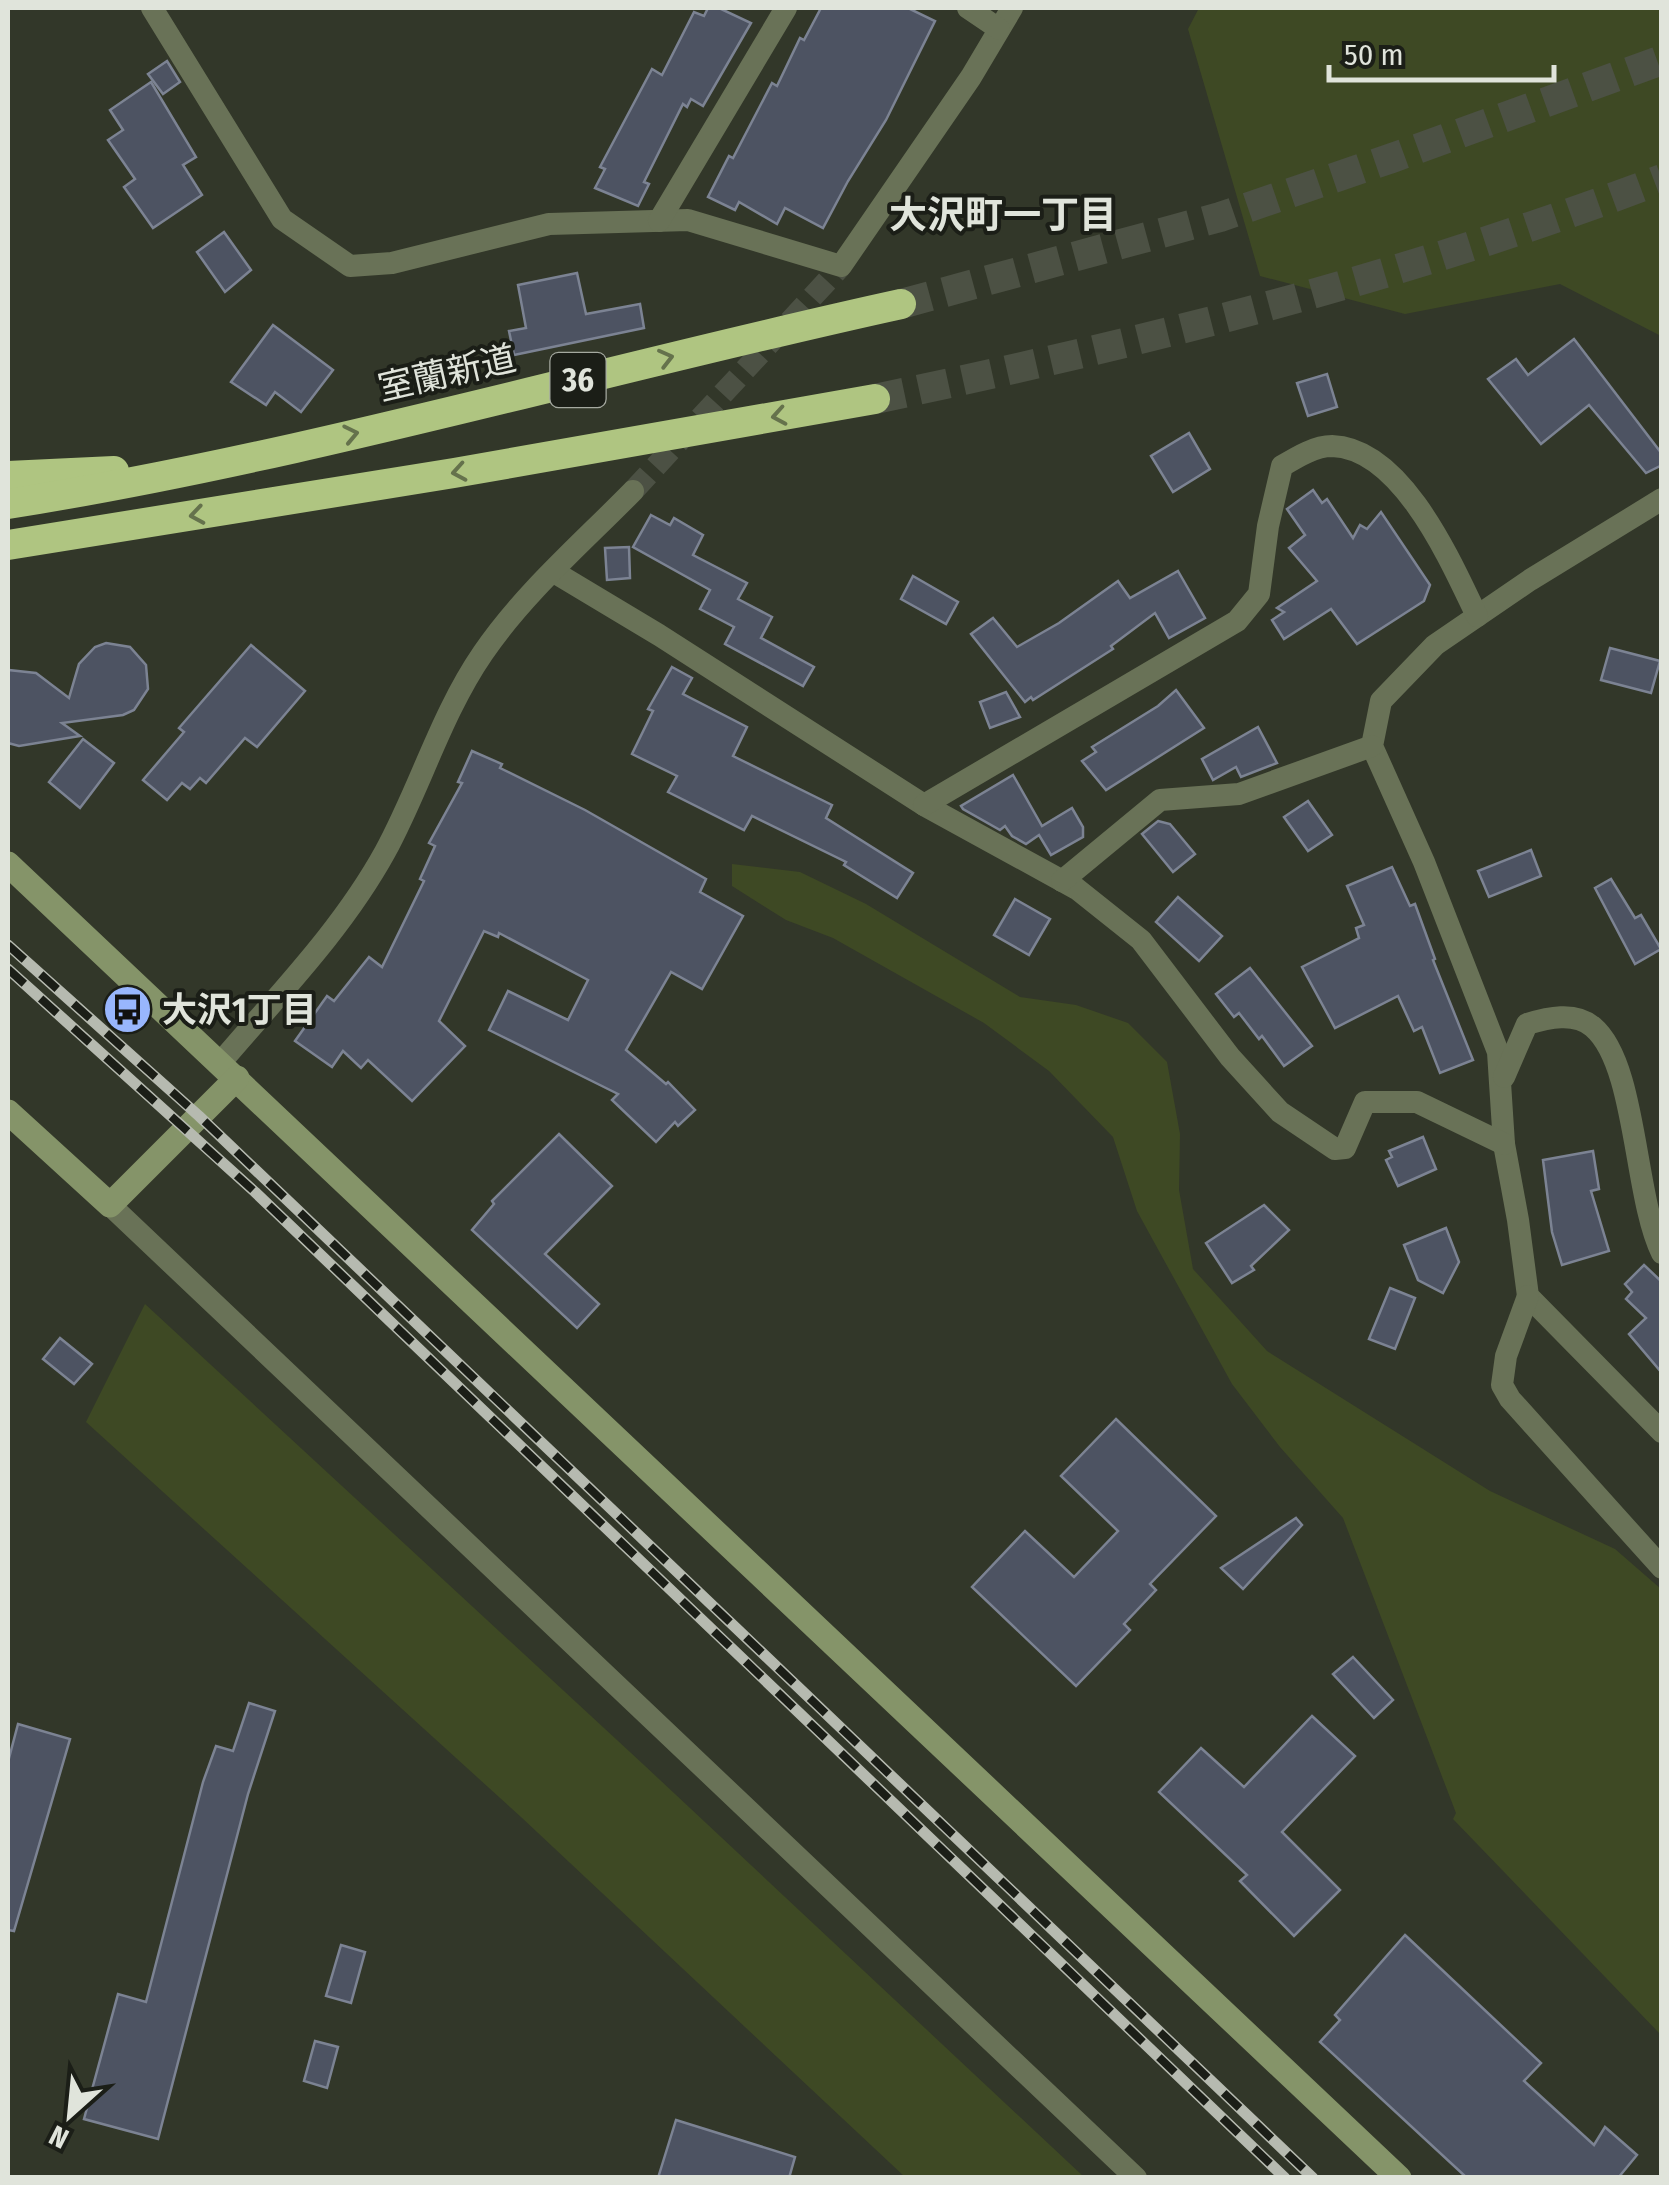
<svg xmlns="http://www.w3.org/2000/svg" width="1669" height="2185" font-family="'Fira Sans Condensed','Noto Sans JP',sans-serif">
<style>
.green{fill:#3e4924}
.building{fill:#4d5362;stroke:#7c8393;stroke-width:2.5}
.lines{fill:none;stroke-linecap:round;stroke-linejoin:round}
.street-tunnel{stroke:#4c5144;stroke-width:22;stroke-dasharray:22 11;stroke-linecap:butt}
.highway-tunnel{stroke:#4c5144;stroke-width:30;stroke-dasharray:30 15;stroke-linecap:butt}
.street{stroke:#697257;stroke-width:22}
.secondary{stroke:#859469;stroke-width:25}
.highway{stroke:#afc581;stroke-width:30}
.rail-casing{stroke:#b6bab0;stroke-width:11}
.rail{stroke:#1b1e17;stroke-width:8;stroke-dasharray:22;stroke-linecap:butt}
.oneway{stroke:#65724c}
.labels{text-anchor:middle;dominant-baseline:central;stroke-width:8;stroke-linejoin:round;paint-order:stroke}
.shield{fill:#1b1e17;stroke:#a5a9a0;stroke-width:2.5}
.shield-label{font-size:32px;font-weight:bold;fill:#e0e4db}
.street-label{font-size:35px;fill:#e0e4db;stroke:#1b1e17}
.poi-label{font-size:35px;font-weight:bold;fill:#e0e4db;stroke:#1b1e17;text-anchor:start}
.neighbourhood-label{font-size:38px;font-weight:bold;fill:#e0e4db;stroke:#1b1e17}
</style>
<rect width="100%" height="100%" fill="#323729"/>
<g class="green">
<path d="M 1199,8 L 1661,8 L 1661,336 L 1560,284 L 1405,314 L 1260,276 L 1188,29 Z"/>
<path d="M 732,864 L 800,872 L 866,904 L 1020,997 L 1076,1005 L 1128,1023 L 1167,1062 L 1180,1134 L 1179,1190 L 1193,1269 L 1267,1351 L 1490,1491 L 1615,1549 L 1661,1589 L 1661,2035 L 1453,1819 L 1456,1813 L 1343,1518 L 1280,1447 L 1232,1384 L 1137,1211 L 1113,1137 L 1049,1071 L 984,1023 L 833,938 L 786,920 L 732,886 Z"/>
<path d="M 145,1304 L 644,1765 L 1084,2177 L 905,2177 L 521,1817 L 86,1422 Z"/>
</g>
<g class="building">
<path d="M 708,8 L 719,8 L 751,23 L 703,106 L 691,99 L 687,107 L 683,104 L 644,182 L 649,184 L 638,206 L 595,188 L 605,169 L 600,167 L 652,69 L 662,75 L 694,12 L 704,16 Z"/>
<path d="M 821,8 L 908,8 L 935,21 L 886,120 L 848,181 L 823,228 L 785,208 L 777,224 L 739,202 L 735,210 L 708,197 L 729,156 L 733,158 L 772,83 L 777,86 L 800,38 L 804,40 Z"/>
<path d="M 167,61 L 180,82 L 163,94 L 148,74 Z"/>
<path d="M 151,82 L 196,157 L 183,165 L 202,195 L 153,228 L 124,187 L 135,179 L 108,140 L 123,130 L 110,110 Z"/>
<path d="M 224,232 L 251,270 L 225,292 L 197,252 Z"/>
<path d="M 577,273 L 586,314 L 640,304 L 644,328 L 514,355 L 509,331 L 526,328 L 518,285 Z"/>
<path d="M 273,325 L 333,370 L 301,412 L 275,392 L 266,405 L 231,382 Z"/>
<path d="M 1574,339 L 1662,454 L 1662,465 L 1646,473 L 1589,405 L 1541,444 L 1488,379 L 1516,359 L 1528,375 Z"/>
<path d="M 1327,374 L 1337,407 L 1308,416 L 1297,383 Z"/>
<path d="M 1189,433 L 1210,469 L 1173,492 L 1151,456 Z"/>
<path d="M 1313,490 L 1322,503 L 1327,499 L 1353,538 L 1360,525 L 1367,529 L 1381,512 L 1430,585 L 1424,601 L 1357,644 L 1331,609 L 1284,639 L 1272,620 L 1284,612 L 1277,608 L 1317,581 L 1289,548 L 1305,535 L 1287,509 Z"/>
<path d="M 651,515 L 670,525 L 674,518 L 703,535 L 693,555 L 747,583 L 738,599 L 772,617 L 761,638 L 814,667 L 803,686 L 725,644 L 734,627 L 700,609 L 710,590 L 633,547 Z"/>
<path d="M 629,547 L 630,578 L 607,580 L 605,548 Z"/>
<path d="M 1178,571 L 1205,618 L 1169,638 L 1155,613 L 1111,646 L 1113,649 L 1033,700 L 1031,697 L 1025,702 L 971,634 L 993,618 L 1017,647 L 1059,623 L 1118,581 L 1130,598 Z"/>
<path d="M 913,576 L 958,602 L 946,624 L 901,599 Z"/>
<path d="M 106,643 L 130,647 L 146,665 L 148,689 L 134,710 L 123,715 L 62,723 L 80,736 L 19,746 L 8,743 L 8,670 L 36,673 L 69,698 L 79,664 L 95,647 Z"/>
<path d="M 251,645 L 305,691 L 257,747 L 245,738 L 206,783 L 200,778 L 190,789 L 182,783 L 167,800 L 143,780 L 184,732 L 179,728 Z"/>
<path d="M 1610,648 L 1660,661 L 1651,693 L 1601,680 Z"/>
<path d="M 672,667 L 692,678 L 683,694 L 747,727 L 733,756 L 832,805 L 826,818 L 913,873 L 897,898 L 844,865 L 846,862 L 752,816 L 744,830 L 668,792 L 677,776 L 632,754 L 653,711 L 648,709 Z"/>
<path d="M 1176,690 L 1204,728 L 1106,790 L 1082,761 L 1096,752 L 1092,747 L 1158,706 Z"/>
<path d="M 1006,692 L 1020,717 L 990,728 L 980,702 Z"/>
<path d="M 1258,727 L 1277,763 L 1241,777 L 1236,767 L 1213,780 L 1202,759 Z"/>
<path d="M 83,739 L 114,763 L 80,808 L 49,782 Z"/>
<path d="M 472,751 L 502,764 L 500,768 L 585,810 L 706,879 L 700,892 L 743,916 L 702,989 L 671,972 L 626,1050 L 666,1084 L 668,1082 L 695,1110 L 678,1126 L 675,1122 L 656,1142 L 612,1100 L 618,1094 L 489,1030 L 508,991 L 568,1020 L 588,980 L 499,933 L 498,937 L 484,931 L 439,1021 L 465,1046 L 412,1101 L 368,1060 L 361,1068 L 343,1051 L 332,1067 L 295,1041 L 327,996 L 334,1001 L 369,957 L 382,967 L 424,881 L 420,879 L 435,846 L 429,843 L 462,783 L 458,782 Z"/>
<path d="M 1013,775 L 1042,826 L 1072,808 L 1083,827 L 1083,837 L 1051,855 L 1039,835 L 1026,844 L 1012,836 L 1005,826 L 1000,830 L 963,809 L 961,806 Z"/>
<path d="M 1308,801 L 1332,835 L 1308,851 L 1284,817 Z"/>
<path d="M 1158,821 L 1170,824 L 1195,854 L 1173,872 L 1142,834 Z"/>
<path d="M 1531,850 L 1541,876 L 1489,897 L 1478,871 Z"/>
<path d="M 1392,867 L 1410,906 L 1415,904 L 1435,959 L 1433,960 L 1473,1060 L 1440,1073 L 1422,1027 L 1414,1031 L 1398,996 L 1335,1028 L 1302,967 L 1359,938 L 1356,928 L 1364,925 L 1347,886 Z"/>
<path d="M 1611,879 L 1635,918 L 1641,915 L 1661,949 L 1635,964 L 1595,888 Z"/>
<path d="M 1178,897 L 1222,936 L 1199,961 L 1156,922 Z"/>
<path d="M 1015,899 L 1050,919 L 1029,955 L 994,935 Z"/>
<path d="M 1250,968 L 1312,1046 L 1284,1066 L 1262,1036 L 1259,1039 L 1239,1013 L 1234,1017 L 1216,994 Z"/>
<path d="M 559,1134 L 612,1186 L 545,1254 L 599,1304 L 577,1328 L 472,1230 L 494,1204 L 492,1201 Z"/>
<path d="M 1423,1137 L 1436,1169 L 1398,1186 L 1386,1160 L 1392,1157 L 1389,1151 Z"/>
<path d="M 1593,1151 L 1599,1189 L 1591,1191 L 1609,1251 L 1562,1265 L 1552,1232 L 1543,1160 Z"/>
<path d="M 1264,1205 L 1289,1230 L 1251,1266 L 1254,1270 L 1232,1283 L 1206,1243 Z"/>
<path d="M 1446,1228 L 1459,1262 L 1443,1293 L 1418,1280 L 1404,1245 Z"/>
<path d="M 1644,1265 L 1662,1282 L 1662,1373 L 1629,1334 L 1646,1318 L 1626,1299 L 1632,1292 L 1625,1284 Z"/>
<path d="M 1390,1288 L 1415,1298 L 1395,1349 L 1369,1339 Z"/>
<path d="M 60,1338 L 92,1364 L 74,1384 L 43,1359 Z"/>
<path d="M 1116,1419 L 1216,1516 L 1150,1584 L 1156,1590 L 1124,1624 L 1130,1630 L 1076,1686 L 972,1587 L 1025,1531 L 1074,1577 L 1118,1531 L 1061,1476 Z"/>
<path d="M 1296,1518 L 1302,1525 L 1243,1589 L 1221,1568 Z"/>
<path d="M 1353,1657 L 1393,1700 L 1374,1718 L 1333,1674 Z"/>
<path d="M 249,1703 L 275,1711 L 248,1794 L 158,2139 L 84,2119 L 118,1994 L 146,2002 L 203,1782 L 216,1746 L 233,1751 Z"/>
<path d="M 1312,1716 L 1355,1756 L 1282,1832 L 1340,1890 L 1294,1936 L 1240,1881 L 1247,1875 L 1159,1792 L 1201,1748 L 1244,1787 Z"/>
<path d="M 18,1724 L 70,1739 L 14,1931 L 8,1930 L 8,1762 Z"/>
<path d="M 1405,1935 L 1541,2063 L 1524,2081 L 1594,2145 L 1605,2127 L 1637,2155 L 1618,2178 L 1467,2178 L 1320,2042 L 1340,2020 L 1335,2015 Z"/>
<path d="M 341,1945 L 365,1952 L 351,2003 L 326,1996 Z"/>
<path d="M 315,2041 L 338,2047 L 327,2088 L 304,2081 Z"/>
<path d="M 676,2120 L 795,2157 L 789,2178 L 658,2178 Z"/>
</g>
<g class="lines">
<path class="street-tunnel" d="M 633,491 L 841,266"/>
<g class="highway-tunnel">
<path d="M 901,304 L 1220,217 L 1392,158 L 1662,60"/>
<path d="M 875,399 C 1142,343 1407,277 1662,179"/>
</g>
<g class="street">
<path d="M 152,8 L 282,219 L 350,266 L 392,263 L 549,224 L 688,220 L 841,266 L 971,77 L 1012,8"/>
<path d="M 968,8 L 999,29"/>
<path d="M 659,221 L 786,8"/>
<path d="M 1662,499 L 1530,580 L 1435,645 L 1381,701 L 1372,746 L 1424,862 L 1498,1052 L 1504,1144 L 1518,1220 L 1528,1296 L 1662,1432"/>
<path d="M 554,572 L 659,635 L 924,805 L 1077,889 L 1141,940 L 1230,1057 L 1280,1112 L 1335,1149 L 1345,1148 L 1365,1102 L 1417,1102 L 1504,1144"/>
<path d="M 924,805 L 1237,621 L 1259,594 L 1268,526 L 1282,466 C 1297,457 1315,446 1332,446 C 1402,448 1451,562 1477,616"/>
<path d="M 1062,881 L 1160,800 L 1239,794 L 1372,746"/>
<path d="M 221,1062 C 278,995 342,930 385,852 C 420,788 441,714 483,653 C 524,593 582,543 633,491"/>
<path d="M 1504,1077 L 1527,1024 C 1547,1018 1575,1011 1593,1027 C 1637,1064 1634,1197 1662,1253"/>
<path d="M 110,1205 L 1136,2178"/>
<path d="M 1528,1296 L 1506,1356 L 1502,1385 L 1510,1399 L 1662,1568"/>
</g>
<g class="secondary">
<path d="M 8,864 L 1399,2178"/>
<path d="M 8,1112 L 110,1205 L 237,1078"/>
</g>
<g class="highway">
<path d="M 8,476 L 114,471"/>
<path d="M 8,504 C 309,456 603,369 901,304"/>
<path d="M 8,545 L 454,473 L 875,399"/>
</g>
<defs>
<g id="rail">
<path d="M 8,945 L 199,1116 L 1313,2178"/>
<path d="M 8,969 L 255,1192 L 1285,2178"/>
</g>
</defs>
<use href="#rail" class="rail-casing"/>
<use href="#rail" class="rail"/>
</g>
<defs><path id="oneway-chevron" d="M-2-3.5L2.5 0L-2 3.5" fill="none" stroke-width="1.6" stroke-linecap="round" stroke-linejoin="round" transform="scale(2.5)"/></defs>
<g class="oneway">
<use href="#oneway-chevron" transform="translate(666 358) rotate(-14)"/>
<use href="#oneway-chevron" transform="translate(779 416) rotate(170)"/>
<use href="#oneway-chevron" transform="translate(351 434) rotate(-12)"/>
<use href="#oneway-chevron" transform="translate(459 472) rotate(170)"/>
<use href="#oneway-chevron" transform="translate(197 515) rotate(171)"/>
</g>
<defs>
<symbol id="bus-disc" viewBox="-11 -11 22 22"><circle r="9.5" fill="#98b6fd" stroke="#1b1e17"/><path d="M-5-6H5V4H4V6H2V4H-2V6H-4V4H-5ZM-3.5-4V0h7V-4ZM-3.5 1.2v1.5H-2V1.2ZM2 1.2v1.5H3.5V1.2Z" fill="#111"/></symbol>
</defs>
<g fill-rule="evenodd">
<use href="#bus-disc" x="100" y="982" width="55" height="55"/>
</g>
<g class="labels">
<rect class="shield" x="550.5" y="353" width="55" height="54" rx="8"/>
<g class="shield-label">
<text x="578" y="380">36</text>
</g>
<g class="street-label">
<text transform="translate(447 373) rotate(-13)">室蘭新道</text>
</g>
<g class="poi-label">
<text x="162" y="1010">大沢1丁目</text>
</g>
<g class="neighbourhood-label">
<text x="1003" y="215">大沢町一丁目</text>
</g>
</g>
<rect width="1669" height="2185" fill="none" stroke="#e0e4db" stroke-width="20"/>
<g transform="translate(70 2115) rotate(207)" stroke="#1b1e17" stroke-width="8" paint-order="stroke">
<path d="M0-8L18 38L0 25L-18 38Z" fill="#e0e4db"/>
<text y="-15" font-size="28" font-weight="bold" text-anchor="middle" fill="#e0e4db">N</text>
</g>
<path d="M1329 65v15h225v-15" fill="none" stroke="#e0e4db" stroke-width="5"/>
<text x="1344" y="65" font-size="30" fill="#e0e4db" stroke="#1b1e17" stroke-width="8" paint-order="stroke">50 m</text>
</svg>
